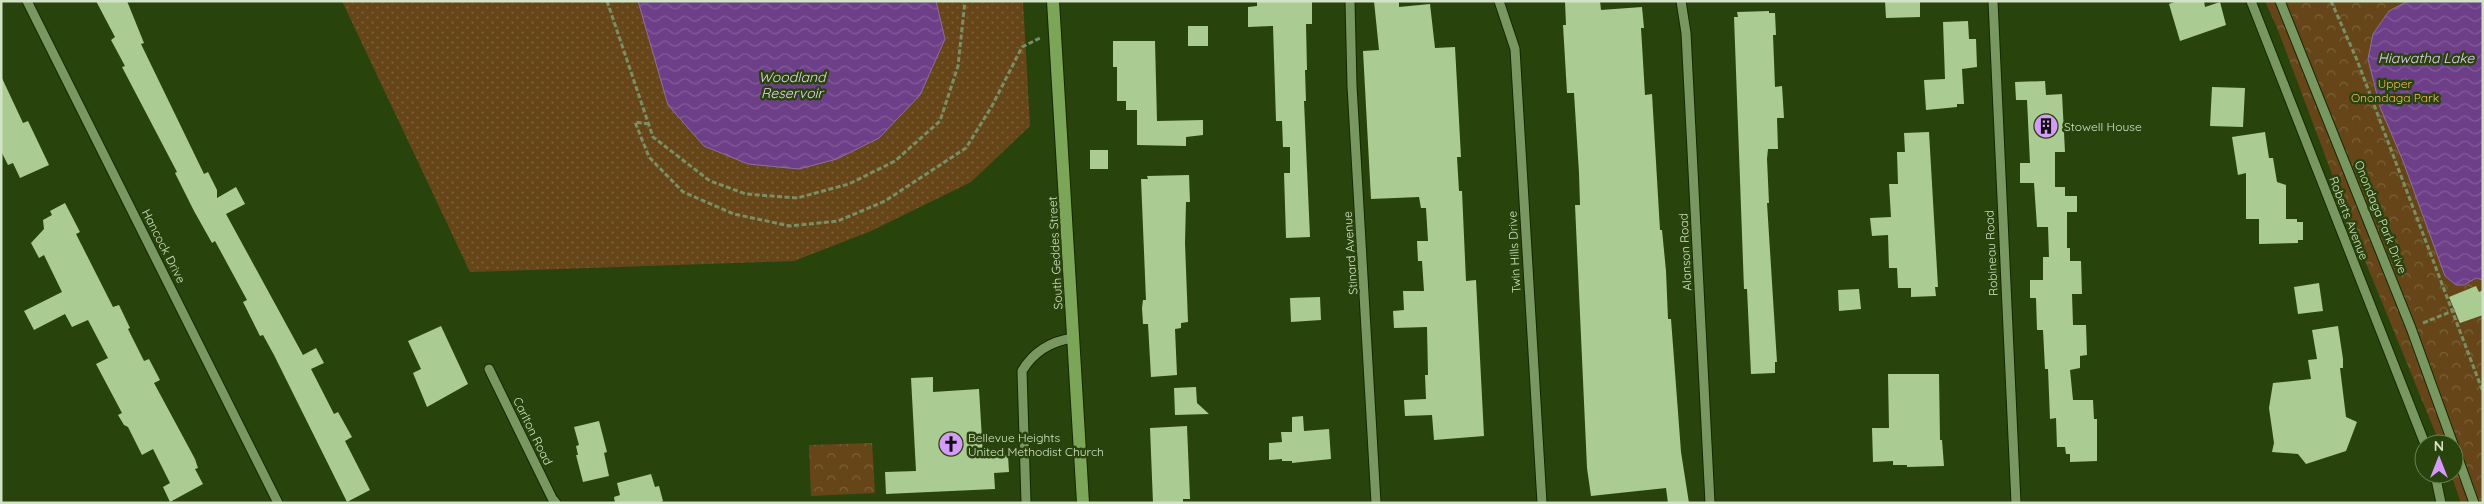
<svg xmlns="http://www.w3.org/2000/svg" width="2484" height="504" font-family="Quicksand,sans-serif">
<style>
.grass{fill:url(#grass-dots)}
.forest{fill:url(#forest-crowns)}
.water{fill:url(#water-waves);stroke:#8c709b}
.building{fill:#aacb92}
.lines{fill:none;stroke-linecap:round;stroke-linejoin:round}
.minor-casing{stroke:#142801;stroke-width:11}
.major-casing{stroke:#142801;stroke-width:14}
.path{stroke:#798f65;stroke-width:3;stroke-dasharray:5 2.5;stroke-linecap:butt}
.minor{stroke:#799861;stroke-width:9}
.major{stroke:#7ba657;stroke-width:12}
.labels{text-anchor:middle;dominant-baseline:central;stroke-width:5;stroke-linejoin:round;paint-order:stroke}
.park-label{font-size:12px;fill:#f8b865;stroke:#29430d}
.poi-label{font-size:12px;fill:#d2e3c6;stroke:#29430d;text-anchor:start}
.street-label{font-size:12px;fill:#d2e3c6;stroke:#29430d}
.water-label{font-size:14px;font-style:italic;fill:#ead0fa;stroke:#29430d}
</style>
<defs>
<pattern id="grass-dots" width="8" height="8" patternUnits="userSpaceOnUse" patternTransform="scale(1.25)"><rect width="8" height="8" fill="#664619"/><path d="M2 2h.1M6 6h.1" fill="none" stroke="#7b6139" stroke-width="1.8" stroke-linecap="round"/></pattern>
<pattern id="forest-crowns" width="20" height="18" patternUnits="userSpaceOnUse" patternTransform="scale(1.25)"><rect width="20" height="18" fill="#664619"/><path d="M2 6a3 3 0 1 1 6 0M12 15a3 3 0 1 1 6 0" fill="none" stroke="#7b6139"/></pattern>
<pattern id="water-waves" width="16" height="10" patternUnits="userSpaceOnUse" patternTransform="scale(1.25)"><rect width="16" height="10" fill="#6e3f89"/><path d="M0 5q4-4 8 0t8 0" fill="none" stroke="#825b98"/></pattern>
</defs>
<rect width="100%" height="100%" fill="#29430d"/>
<path class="grass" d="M 342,1 L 1023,1 L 1030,126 L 971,182 L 871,231 L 794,261 L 470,272 Z"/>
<g class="forest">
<path d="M 2265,1 L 2483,1 L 2483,503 L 2461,503 L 2451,474 L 2454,474 L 2454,444 L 2440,444 L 2359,246 L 2278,30 Z"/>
<path d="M 872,443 L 875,493 L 811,496 L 809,445 Z"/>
</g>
<g class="water">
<path d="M 638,1 L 936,1 L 945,39 L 920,95 L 879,138 L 837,159 L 799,169 L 748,164 L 704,146 L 668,105 Z"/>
<path d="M 2408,1 L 2483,1 L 2483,280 L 2476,278 L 2464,285 L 2456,285 L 2445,276 L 2403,161 L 2380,107 L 2368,59 L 2373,34 L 2389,11 Z"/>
</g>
<g class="building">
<path d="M 96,1 L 127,1 L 144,43 L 141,44 L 204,174 L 208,172 L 217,190 L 217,198 L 236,187 L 245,204 L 226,214 L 303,355 L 316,348 L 324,363 L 311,369 L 334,414 L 338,412 L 352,437 L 345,441 L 370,490 L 347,502 L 274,355 L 263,335 L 260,336 L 243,302 L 247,300 L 215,241 L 212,243 L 194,211 L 175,173 L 177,172 L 122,67 L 125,66 L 111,40 L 115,37 Z"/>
<path d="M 1257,1 L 1312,1 L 1312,24 L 1306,24 L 1307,70 L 1305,70 L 1306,101 L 1304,101 L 1310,237 L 1286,238 L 1284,173 L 1290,173 L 1290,147 L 1283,147 L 1282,121 L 1276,121 L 1273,26 L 1248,27 L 1248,7 L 1257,6 Z"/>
<path d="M 1374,1 L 1399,1 L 1399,7 L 1430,4 L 1435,48 L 1455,47 L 1461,157 L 1457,157 L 1459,191 L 1462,191 L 1466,281 L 1476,280 L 1484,436 L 1434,440 L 1432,415 L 1405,416 L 1404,400 L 1426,399 L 1425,375 L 1428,375 L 1427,327 L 1394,328 L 1393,311 L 1404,310 L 1403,291 L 1424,291 L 1422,261 L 1418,261 L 1417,241 L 1428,241 L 1426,208 L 1421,208 L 1419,197 L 1371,199 L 1363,51 L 1379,50 Z"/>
<path d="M 1565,1 L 1600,1 L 1601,10 L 1642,7 L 1644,28 L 1641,28 L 1645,95 L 1652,94 L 1660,230 L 1662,230 L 1666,271 L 1668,319 L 1671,319 L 1681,452 L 1689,503 L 1668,503 L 1666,488 L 1591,496 L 1587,468 L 1575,205 L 1580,205 L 1579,173 L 1574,93 L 1567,93 L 1563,25 L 1566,25 Z"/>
<path d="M 1885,1 L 1920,1 L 1920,17 L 1886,18 Z"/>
<path d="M 2177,1 L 2204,1 L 2205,7 L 2220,2 L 2226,25 L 2180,41 L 2169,4 Z"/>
<path d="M 1769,11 L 1769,13 L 1775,13 L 1776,35 L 1773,35 L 1775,87 L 1782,86 L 1784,118 L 1777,118 L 1778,149 L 1768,149 L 1767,159 L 1769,203 L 1767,203 L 1777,362 L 1775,362 L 1775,373 L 1751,374 L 1747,289 L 1744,289 L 1734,17 L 1738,17 L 1737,12 Z"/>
<path d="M 1968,21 L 1969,39 L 1976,39 L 1977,67 L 1962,69 L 1964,104 L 1957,104 L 1957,107 L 1926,110 L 1924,80 L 1945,79 L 1943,22 Z"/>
<rect x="1188" y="26" width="20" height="20"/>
<path d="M 1113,41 L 1155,41 L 1157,121 L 1203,120 L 1203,135 L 1186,137 L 1186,146 L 1137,145 L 1137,110 L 1126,110 L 1126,101 L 1117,101 L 1117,67 L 1113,67 Z"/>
<path d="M 1,76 L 23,123 L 28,121 L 49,165 L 20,178 L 13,163 L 8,165 L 1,151 Z"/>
<path d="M 2045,81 L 2046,95 L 2062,94 L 2065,152 L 2055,152 L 2055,187 L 2065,187 L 2065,196 L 2077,196 L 2077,212 L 2067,212 L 2067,248 L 2070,248 L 2070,261 L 2081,261 L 2082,294 L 2072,294 L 2073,325 L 2086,325 L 2087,355 L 2080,356 L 2080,368 L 2070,370 L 2073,400 L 2093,400 L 2094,419 L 2097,419 L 2097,461 L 2070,462 L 2070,454 L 2066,454 L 2065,447 L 2057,447 L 2056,418 L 2050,419 L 2048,369 L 2045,369 L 2043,330 L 2037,330 L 2036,298 L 2030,298 L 2030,280 L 2043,280 L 2043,257 L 2049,257 L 2048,227 L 2037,227 L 2034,183 L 2020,183 L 2020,163 L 2030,163 L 2027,100 L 2016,100 L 2015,82 Z"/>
<path d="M 2212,87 L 2245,88 L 2243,127 L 2210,126 Z"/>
<path d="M 1929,132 L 1938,287 L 1935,287 L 1936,296 L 1911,297 L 1911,288 L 1898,288 L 1897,268 L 1889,268 L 1888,235 L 1872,236 L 1870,218 L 1891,217 L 1889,184 L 1898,184 L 1897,152 L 1905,152 L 1904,133 Z"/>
<path d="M 2265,132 L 2269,158 L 2273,158 L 2277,182 L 2286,185 L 2286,219 L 2297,219 L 2297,222 L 2303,222 L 2303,240 L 2298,240 L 2298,243 L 2259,244 L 2259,219 L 2246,219 L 2246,173 L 2238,175 L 2232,137 Z"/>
<rect x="1090" y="150" width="18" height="19"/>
<path d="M 1189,175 L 1190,202 L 1186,202 L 1185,243 L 1188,322 L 1181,323 L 1181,328 L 1175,329 L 1177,375 L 1151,377 L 1148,324 L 1143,324 L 1142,308 L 1143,300 L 1146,300 L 1141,179 L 1148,179 L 1147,176 Z"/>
<path d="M 65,203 L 80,232 L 76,234 L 113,307 L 119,305 L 130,328 L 128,329 L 144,361 L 149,359 L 160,380 L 154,383 L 195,459 L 198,468 L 195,469 L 203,484 L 170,502 L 163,487 L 170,483 L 153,449 L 142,455 L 128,427 L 124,425 L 118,415 L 122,413 L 96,364 L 108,358 L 88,320 L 72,327 L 65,314 L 34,330 L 24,311 L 62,292 L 44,255 L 39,258 L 31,243 L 44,229 L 43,220 L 52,215 L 50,211 Z"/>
<path d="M 2319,283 L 2323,311 L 2298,314 L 2294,287 Z"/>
<path d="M 2476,286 L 2479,292 L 2483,290 L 2483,315 L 2460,323 L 2449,297 Z"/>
<path d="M 1859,289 L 1861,309 L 1839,311 L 1838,290 Z"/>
<path d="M 1320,297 L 1321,320 L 1291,322 L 1290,298 Z"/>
<path d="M 441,326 L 468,384 L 427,407 L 413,373 L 421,369 L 408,341 Z"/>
<path d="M 2338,326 L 2343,359 L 2343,368 L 2340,368 L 2346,417 L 2357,422 L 2346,451 L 2306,464 L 2298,454 L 2272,452 L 2274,443 L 2269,408 L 2273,383 L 2311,379 L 2308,360 L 2317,359 L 2312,330 Z"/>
<path d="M 1888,374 L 1939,374 L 1940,440 L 1942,440 L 1944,466 L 1907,467 L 1907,465 L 1893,465 L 1893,461 L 1873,462 L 1872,428 L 1889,428 Z"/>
<path d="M 933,377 L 933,392 L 979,389 L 983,456 L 1008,455 L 1009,472 L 994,473 L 995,489 L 886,494 L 885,472 L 916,471 L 911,378 Z"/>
<path d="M 1196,387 L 1197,403 L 1209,414 L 1175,415 L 1174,388 Z"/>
<path d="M 1303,416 L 1304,431 L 1329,429 L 1331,459 L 1292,463 L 1292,461 L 1282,461 L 1282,459 L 1269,460 L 1269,443 L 1282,442 L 1281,432 L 1292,432 L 1292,417 Z"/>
<path d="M 599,421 L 607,452 L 604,453 L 609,476 L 583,482 L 576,455 L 578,455 L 576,446 L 579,445 L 574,427 Z"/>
<path d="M 1187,426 L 1190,499 L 1183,499 L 1183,503 L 1153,503 L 1150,428 Z"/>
<path d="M 651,474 L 655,487 L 659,486 L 663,501 L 659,503 L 615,503 L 614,497 L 620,495 L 617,483 Z"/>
</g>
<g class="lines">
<defs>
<g id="minor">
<path d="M 27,1 L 278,503"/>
<path d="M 1350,1 L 1352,86 L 1376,503"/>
<path d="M 1499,1 L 1515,49 L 1542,503"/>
<path d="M 1681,1 L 1686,33 L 1710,503"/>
<path d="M 1993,1 L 2016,503"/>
<path d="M 2251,1 L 2425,444"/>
<path d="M 2280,1 L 2411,328 L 2453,444"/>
<path d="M 489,369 L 552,498 L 556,503"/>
<path d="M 2454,447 L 2474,503"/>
<path d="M 2435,474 L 2441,503"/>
<path d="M 1026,503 L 1022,371 C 1034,351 1052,341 1073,338"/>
</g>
<path id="major" d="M 1053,1 L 1083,503"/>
</defs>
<use href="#minor" class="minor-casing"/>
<use href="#major" class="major-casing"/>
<g class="path">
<path d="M 607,1 L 653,137 L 710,181 L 746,194 L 797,198 L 849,184 L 895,161 L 940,121 L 958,66 L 965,1"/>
<path d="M 2331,1 L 2357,60 L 2483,392"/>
<path d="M 649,124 L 635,122 L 649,157 L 683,192 L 734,214 L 790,226 L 838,221 L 885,201 L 966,148 L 992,106 L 1022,47 L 1040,38"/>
<path d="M 2423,323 L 2455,310"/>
</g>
<use href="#minor" class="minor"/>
<use href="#major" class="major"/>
</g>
<defs>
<symbol id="building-disc" viewBox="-11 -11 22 22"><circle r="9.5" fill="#d69bfa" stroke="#29430d"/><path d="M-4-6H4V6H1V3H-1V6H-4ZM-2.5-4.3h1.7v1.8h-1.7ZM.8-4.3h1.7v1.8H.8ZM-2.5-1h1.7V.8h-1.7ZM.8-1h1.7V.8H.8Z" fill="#111"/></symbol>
<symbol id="church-disc" viewBox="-11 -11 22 22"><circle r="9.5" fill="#d69bfa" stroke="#29430d"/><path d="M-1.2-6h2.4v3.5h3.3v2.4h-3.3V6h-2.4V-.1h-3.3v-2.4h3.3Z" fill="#111"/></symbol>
</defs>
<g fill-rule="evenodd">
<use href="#building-disc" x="2032" y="112" width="28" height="28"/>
<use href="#church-disc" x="937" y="430" width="28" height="28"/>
</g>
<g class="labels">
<g class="park-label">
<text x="2395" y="83">Upper<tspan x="2395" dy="14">Onondaga Park</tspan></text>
</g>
<g class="poi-label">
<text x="2064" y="126">Stowell House</text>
<text x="968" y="437">Bellevue Heights<tspan x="968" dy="14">United Methodist Church</tspan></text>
</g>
<g class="street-label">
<text transform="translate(2381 217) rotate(68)">Onondaga Park Drive</text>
<text transform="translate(2349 218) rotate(69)">Roberts Avenue</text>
<text transform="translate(164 246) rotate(63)">Hancock Drive</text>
<text transform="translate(1514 252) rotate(-93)">Twin Hills Drive</text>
<text transform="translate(1685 252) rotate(-93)">Alanson Road</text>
<text transform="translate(1055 253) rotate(-93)">South Geddes Street</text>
<text transform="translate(1350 253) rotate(-94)">Stinard Avenue</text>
<text transform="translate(1991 253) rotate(-93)">Robineau Road</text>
<text transform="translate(533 431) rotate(64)">Carlton Road</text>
</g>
<g class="water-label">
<text x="2426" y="58">Hiawatha Lake</text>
<text x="792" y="77">Woodland<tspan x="792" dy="16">Reservoir</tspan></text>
</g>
</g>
<rect width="2484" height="504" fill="none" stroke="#d2e3c6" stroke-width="5"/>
<g transform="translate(2439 459)"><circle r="24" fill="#29430d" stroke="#6d8357"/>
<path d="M0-4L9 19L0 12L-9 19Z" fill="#d69bfa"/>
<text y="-8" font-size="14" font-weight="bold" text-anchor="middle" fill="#d2e3c6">N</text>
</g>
</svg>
